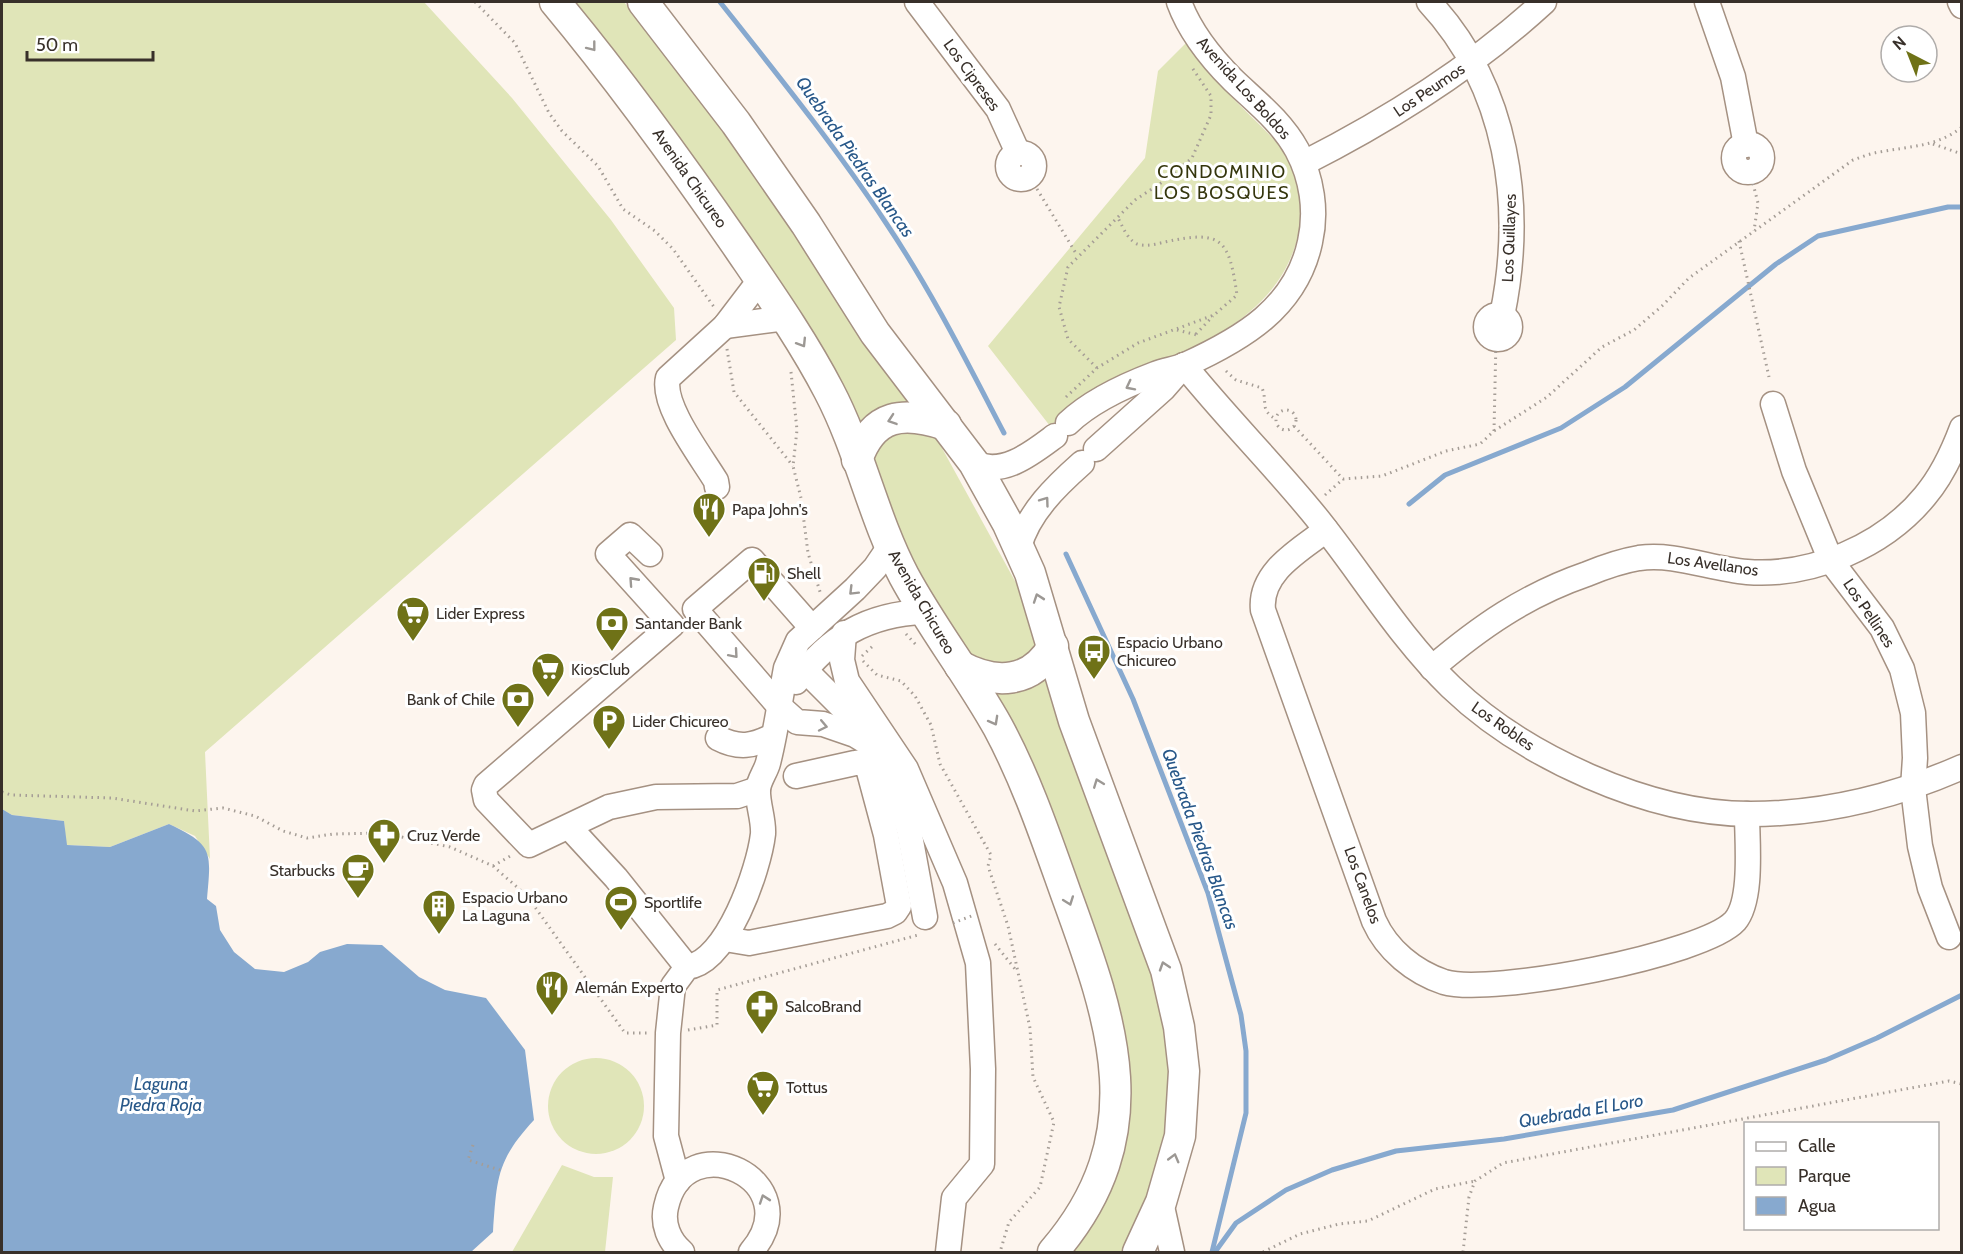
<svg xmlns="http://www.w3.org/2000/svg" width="1963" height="1254" font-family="Cabin,sans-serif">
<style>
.green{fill:#e0e5b8}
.water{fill:#87a9cf}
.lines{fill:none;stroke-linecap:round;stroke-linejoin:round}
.stream{stroke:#87a9cf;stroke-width:5}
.minor-casing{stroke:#a59182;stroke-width:27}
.major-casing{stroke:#a59182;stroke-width:33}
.path{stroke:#a59d96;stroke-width:3;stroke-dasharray:1.5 4.5;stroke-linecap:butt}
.minor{stroke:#fff;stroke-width:24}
.major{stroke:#fff;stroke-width:30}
.path-bridge{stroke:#a59d96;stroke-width:3;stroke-dasharray:1.5 4.5;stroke-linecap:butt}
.oneway{stroke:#9c9894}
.labels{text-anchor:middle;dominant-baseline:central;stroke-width:6;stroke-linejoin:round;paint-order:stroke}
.street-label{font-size:16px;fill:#38302a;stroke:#fff}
.poi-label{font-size:16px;fill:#38302a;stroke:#fff;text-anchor:start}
.water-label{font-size:18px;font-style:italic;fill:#285889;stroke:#fff}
.neighbourhood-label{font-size:18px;letter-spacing:1.5px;fill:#35360d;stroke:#fff}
</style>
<rect width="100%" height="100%" fill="#fdf5ee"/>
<g class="green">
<path d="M 2,2 L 424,2 L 512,98 L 611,220 L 674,308 L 676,340 L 205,752 L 210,859 L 195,836 L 169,824 L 110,847 L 66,845 L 64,821 L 12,815 L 2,809 Z"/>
<path d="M 571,2 L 624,2 L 705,102 L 912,405 L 863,434 Z"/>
<path d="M 1187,42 C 1197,55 1206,69 1217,81 C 1236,103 1258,122 1277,143 C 1282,149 1289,154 1292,160 C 1304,183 1304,212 1298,236 C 1270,349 1127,360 1050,426 L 988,346 L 1145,158 L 1158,71 Z"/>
<path d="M 925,431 L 937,439 L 1038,623 L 1036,651 L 1000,671 L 964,650 L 910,559 L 870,459 C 883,430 897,432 925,431 Z"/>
<path d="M 1048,670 L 1148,961 L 1169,1033 L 1169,1107 L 1162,1169 L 1125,1252 L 1066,1252 L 1126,1093 L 991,689 Z"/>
<circle cx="596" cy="1106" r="48"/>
<path d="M 562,1165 L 594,1177 L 613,1177 L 605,1252 L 512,1252 Z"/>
</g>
<path class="water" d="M 2,809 L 12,815 L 64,821 L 67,845 L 110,847 L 169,824 C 214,845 211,852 207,899 L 216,906 L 220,930 L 234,952 L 255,969 L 284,972 L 308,962 L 320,952 L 347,944 L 382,945 L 419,977 L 445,990 L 486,998 L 525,1050 L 534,1120 C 496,1161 497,1179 493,1232 L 471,1252 L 2,1252 Z"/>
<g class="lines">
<g class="stream">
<path d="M 720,2 C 777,74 835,146 886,223 C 931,290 967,362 1004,433"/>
<path d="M 1409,504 L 1445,475 L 1561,428 L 1625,387 L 1776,264 L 1818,236 L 1948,207 L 1962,207"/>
<path d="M 1066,554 L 1133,699 L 1208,893 L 1241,1015 L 1246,1051 L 1246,1113 L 1212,1252"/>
<path d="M 1215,1252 L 1236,1223 L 1286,1190 L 1332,1170 L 1396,1151 L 1504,1139 L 1673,1110 L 1826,1060 L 1877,1038 L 1962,995"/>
</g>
<defs>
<g id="minor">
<path d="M 917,2 L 998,109 L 1018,153"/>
<path d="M 1429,2 C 1508,87 1525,205 1502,316"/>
<path d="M 1707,2 L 1733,77 L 1746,145"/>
<path d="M 1960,2 L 1962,6"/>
<circle cx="1748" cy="158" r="14"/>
<circle cx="1021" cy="166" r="13"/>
<path d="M 1304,163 C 1391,119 1472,68 1544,2"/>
<circle cx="1498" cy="327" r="12"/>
<path d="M 725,326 L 786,318"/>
<path d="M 1184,365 C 1225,416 1271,462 1312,512 C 1359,569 1397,635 1451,687 C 1523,756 1648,814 1750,814 C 1824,814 1894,797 1962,767"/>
<path d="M 1773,404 L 1794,471 L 1831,561 L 1882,628 L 1902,669 L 1913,713 L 1915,758 L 1913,788 L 1920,846 L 1930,888 L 1949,937"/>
<path d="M 1068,423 C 1090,402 1126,385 1155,374 C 1165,370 1176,369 1185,365 C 1242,339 1296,308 1310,242 C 1317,211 1312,178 1297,150 C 1281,121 1256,102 1233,80 C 1210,57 1190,32 1179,2"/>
<path d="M 1096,449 L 1163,389 L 1184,365"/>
<path d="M 974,463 C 1003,477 1032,453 1055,436"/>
<path d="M 717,487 L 716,481 C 701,456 661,405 668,378 L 725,326 L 760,280"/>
<path d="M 1326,530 C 1300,550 1259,572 1263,610 L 1374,921 C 1387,950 1414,972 1444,982 C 1490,996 1704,955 1735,921 C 1753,900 1747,841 1747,814"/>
<path d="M 1019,547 C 1028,513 1056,486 1082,463"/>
<path d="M 650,554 L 630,535 L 608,554 L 672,625 L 486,785 L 484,790 L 486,800 L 529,845 L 609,807 L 656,797 L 737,796 L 758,789"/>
<path d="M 812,628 L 752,560 L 695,609 L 779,706 L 797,722 L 823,724 L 855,735 L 870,744"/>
<path d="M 844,633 L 842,660 L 847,681 L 906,769 L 955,883 L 978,963 L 983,1069 L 982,1164 L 954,1198 L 948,1252"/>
<path d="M 1432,668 C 1480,627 1526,595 1587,574 C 1604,567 1621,561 1639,558 C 1676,553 1710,569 1747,572 C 1812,577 1884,546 1925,496 C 1942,476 1953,452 1962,428"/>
<path d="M 805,670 L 860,725 L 895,784 L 909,830 L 925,917"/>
<path d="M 796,682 C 829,637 868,614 924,612"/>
<path d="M 718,738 C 739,749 753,746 773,736"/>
<path d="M 570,828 L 616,878 L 687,967"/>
<path d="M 725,939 L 749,943 L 887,916 L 895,912 L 899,906 L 886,835 L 868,768 L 861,762 L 855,763 L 796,776"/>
<path d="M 678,1181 L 666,1136 L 668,1033 L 673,986 L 687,967 C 727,963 759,869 763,834 C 764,819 757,803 758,789 C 759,780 766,771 768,763 C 776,732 780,700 786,668 L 798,641 L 855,589 L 875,568 L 890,546"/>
<path d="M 1161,1202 L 1172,1252"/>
<path d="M 682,1252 C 669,1241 662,1224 666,1207 C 685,1121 812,1181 751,1252"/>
</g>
<g id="major">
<path d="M 555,2 C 620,80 680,163 738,247 C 770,294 803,341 829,391 C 860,450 873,517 904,576 C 932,628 969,675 998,727 C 1026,779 1045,835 1065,891 C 1112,1020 1155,1134 1053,1252"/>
<path d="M 643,2 L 736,123 L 806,224 L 875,333 L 974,463 L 1008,524 L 1030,573 L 1074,721 L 1166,970 L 1179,1027 L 1184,1071 L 1180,1136 L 1161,1202 L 1138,1252"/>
<path d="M 857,460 C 873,413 904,411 946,425"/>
<path d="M 960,666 C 995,685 1032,684 1053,646"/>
</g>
</defs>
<use href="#minor" class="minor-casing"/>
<use href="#major" class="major-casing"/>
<g class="path">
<path d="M 475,2 L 515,43 L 549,113 L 562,131 L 598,166 L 623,209 L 655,231 L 673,249 L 714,307"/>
<path d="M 1933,144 L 1962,154"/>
<path d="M 1750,172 L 1758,203 L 1754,231"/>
<path d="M 1037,189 L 1077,255"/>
<path d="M 1739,241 L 1769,377"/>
<path d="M 1177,330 L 1197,335"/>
<path d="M 1196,334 L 1213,316"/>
<path d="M 727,349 L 734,392 L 793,466"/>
<path d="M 1097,368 L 1068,339 L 1059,307 L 1068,267 L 1135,200 L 1164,181 L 1192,158 L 1211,115 L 1211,96 L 1191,66"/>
<path d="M 1226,371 L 1236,380 L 1262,388 C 1268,402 1259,410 1276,419"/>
<path d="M 791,372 L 797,430 L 793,466 L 801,498 L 808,553 L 821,595"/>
<path d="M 1066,397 L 1097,368 L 1138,343 L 1214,315 L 1237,295 C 1229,240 1223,229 1165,242 C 1156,244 1146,247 1137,244 C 1127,239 1123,227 1118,218"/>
<circle cx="1286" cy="420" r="10"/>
<path d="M 1294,426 L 1343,479 L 1382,476 L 1446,451 L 1480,444 L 1494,431 L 1547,397 L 1602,347 L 1634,330 L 1662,306 L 1689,278 L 1853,160 C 1862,157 1871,153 1880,152 C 1910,146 1937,147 1962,127"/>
<path d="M 1494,431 L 1496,340"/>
<path d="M 1325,495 L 1343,479"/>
<path d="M 906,634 L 918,647"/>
<path d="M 862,656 L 875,644"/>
<path d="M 863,661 L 877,675 L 901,681 L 915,696 L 931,725 L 940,764 L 991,855 L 988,866 L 1008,926 L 1030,1028 L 1033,1077 L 1054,1122 L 1040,1187 L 1009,1222 L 1000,1252"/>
<path d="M 2,792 L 11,795 L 112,798 L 195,811 L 223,808 L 255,816 L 283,831 L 307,838 L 333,834 L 382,833 L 450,847 L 493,866 L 527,896 L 625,1033 L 649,1033"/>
<path d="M 493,866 L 512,855"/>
<path d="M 995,944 L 1015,969"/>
<path d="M 688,1030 L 717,1025 L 717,990 L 918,935"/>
<path d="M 473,1145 L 468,1160 L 500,1170"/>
<path d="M 1263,1252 L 1300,1234 L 1339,1224 L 1368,1221 L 1435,1189 L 1475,1181"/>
<path d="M 1463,1252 L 1469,1197 L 1475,1181 L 1503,1163 L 1949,1081 L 1962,1084"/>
</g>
<use href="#minor" class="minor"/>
<use href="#major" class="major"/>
<path class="path-bridge" d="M 953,923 L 974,915"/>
</g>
<defs><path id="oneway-chevron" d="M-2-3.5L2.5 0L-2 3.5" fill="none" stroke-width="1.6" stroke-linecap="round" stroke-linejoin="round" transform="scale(1.5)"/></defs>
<g class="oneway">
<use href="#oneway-chevron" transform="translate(592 47) rotate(52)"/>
<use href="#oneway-chevron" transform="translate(802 343) rotate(58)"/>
<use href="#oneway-chevron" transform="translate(1130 386) rotate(153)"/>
<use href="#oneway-chevron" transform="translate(892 420) rotate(161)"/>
<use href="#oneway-chevron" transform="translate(1045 501) rotate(-54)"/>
<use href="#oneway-chevron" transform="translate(633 581) rotate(-132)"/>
<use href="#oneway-chevron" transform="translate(853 591) rotate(135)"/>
<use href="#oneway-chevron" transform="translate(1038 598) rotate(-109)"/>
<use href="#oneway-chevron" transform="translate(734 654) rotate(49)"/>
<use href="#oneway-chevron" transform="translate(994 721) rotate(61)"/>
<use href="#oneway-chevron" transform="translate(823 726) rotate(12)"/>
<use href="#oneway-chevron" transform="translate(1098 783) rotate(-111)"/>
<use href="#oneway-chevron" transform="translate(1069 901) rotate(70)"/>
<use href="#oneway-chevron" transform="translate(1164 966) rotate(-108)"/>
<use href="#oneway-chevron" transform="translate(1174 1158) rotate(-75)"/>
<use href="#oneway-chevron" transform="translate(764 1199) rotate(-109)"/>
</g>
<defs>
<symbol id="restaurant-pin" viewBox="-11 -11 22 30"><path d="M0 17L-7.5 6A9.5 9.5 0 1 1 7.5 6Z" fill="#6f7217" stroke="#fff"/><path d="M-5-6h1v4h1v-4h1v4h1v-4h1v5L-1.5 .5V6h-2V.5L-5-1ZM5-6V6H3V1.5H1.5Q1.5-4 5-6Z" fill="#fff"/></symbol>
<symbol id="fuel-pin" viewBox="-11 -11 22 30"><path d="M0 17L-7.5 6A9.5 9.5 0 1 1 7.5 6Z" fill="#6f7217" stroke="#fff"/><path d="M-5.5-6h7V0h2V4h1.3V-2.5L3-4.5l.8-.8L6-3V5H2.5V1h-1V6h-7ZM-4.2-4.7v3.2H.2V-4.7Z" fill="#fff"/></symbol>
<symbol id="supermarket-pin" viewBox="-11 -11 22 30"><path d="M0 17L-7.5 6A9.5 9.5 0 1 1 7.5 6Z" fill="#6f7217" stroke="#fff"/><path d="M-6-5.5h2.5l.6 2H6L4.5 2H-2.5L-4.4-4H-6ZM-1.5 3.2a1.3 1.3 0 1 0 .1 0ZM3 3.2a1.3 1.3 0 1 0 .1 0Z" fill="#fff"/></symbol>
<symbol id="bank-pin" viewBox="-11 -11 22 30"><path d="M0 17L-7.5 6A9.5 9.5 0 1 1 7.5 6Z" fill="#6f7217" stroke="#fff"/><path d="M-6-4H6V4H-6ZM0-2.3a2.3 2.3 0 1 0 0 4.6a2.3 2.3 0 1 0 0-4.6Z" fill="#fff"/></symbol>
<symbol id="bus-pin" viewBox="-11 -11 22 30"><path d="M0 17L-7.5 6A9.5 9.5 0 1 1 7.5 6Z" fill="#6f7217" stroke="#fff"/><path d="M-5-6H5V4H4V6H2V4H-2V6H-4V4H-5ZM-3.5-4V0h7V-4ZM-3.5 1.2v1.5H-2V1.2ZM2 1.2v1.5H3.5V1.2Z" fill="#fff"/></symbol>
<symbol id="parking-pin" viewBox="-11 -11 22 30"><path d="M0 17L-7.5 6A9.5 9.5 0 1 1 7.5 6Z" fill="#6f7217" stroke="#fff"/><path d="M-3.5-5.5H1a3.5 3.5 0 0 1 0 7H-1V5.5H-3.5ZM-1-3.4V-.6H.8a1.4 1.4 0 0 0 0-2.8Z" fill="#fff"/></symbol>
<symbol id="pharmacy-pin" viewBox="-11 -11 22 30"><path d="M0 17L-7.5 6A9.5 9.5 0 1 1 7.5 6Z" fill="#6f7217" stroke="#fff"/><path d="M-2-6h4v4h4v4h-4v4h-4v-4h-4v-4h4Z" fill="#fff"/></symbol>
<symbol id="cafe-pin" viewBox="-11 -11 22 30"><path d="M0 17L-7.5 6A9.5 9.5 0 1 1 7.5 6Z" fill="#6f7217" stroke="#fff"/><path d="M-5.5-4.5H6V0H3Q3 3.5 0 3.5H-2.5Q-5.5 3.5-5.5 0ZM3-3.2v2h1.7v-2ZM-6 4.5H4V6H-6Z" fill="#fff"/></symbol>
<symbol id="stadium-pin" viewBox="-11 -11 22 30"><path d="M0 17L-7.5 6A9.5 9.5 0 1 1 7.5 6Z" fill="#6f7217" stroke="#fff"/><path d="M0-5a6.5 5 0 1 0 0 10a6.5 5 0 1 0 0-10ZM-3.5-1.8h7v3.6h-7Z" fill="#fff"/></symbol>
<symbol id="building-pin" viewBox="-11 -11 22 30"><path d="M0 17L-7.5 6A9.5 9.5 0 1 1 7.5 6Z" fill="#6f7217" stroke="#fff"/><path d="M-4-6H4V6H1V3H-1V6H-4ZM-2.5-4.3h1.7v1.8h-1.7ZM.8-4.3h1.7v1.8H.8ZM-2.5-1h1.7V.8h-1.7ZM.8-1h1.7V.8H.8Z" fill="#fff"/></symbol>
</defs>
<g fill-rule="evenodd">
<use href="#restaurant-pin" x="690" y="490" width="38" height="52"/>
<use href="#fuel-pin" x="745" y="554" width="38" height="52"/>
<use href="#supermarket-pin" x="394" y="594" width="38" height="52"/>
<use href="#bank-pin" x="593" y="604" width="38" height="52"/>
<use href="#bus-pin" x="1075" y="632" width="38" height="52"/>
<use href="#supermarket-pin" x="529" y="650" width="38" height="52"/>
<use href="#bank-pin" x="499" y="680" width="38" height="52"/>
<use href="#parking-pin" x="590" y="702" width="38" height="52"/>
<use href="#pharmacy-pin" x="365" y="816" width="38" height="52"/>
<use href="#cafe-pin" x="339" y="851" width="38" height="52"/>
<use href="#stadium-pin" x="602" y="883" width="38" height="52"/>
<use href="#building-pin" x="420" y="887" width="38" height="52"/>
<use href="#restaurant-pin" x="533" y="968" width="38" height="52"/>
<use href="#pharmacy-pin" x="743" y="987" width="38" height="52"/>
<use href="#supermarket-pin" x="744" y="1068" width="38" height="52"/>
</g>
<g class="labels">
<g class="street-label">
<text transform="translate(972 75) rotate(54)">Los Cipreses</text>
<text transform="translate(1244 88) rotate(48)">Avenida Los Boldos</text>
<text transform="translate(1429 90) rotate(-34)">Los Peumos</text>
<text transform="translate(690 178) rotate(55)">Avenida Chicureo</text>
<text transform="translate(1509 238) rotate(-88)">Los Quillayes</text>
<text transform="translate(1713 564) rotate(8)">Los Avellanos</text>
<text transform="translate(922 602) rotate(60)">Avenida Chicureo</text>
<text transform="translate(1869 613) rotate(56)">Los Pellines</text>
<text transform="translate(1503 726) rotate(35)">Los Robles</text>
<text transform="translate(1363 885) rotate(70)">Los Canelos</text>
</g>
<g class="poi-label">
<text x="732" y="509">Papa John's</text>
<text x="787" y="573">Shell</text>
<text x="436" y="613">Lider Express</text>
<text x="635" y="623">Santander Bank</text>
<text x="1117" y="642">Espacio Urbano<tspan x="1117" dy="18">Chicureo</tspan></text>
<text x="571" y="669">KiosClub</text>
<text x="495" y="699" text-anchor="end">Bank of Chile</text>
<text x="632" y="721">Lider Chicureo</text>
<text x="407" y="835">Cruz Verde</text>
<text x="335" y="870" text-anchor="end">Starbucks</text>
<text x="462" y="897">Espacio Urbano<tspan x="462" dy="18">La Laguna</tspan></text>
<text x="644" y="902">Sportlife</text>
<text x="575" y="987">Alemán Experto</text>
<text x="785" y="1006">SalcoBrand</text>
<text x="786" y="1087">Tottus</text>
</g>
<g class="water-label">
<text transform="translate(855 157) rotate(55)">Quebrada Piedras Blancas</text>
<text transform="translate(1200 839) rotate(70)">Quebrada Piedras Blancas</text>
<text x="161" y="1084">Laguna<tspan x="161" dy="21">Piedra Roja</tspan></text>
<text transform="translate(1581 1111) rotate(-10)">Quebrada El Loro</text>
</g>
<g class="neighbourhood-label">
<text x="1222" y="172">CONDOMINIO<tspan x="1222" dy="21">LOS BOSQUES</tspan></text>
</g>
</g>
<rect width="1963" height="1254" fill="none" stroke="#38302a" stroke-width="6"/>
<rect x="1744" y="1122" width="195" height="108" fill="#ffffff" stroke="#afacaa" stroke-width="1.5"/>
<rect x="1756" y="1142" width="30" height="9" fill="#ffffff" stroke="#afacaa" stroke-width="1.5"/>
<text x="1798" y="1152" font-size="18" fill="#38302a">Calle</text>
<rect x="1756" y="1167" width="30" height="18" fill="#e0e5b8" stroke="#afacaa" stroke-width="1.5"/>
<text x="1798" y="1182" font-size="18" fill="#38302a">Parque</text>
<rect x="1756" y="1197" width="30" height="18" fill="#87a9cf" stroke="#afacaa" stroke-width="1.5"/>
<text x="1798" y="1212" font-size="18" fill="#38302a">Agua</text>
<g transform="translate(1909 54) rotate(318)"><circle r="28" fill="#ffffff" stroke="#afacaa" stroke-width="1.5"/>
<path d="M0-4.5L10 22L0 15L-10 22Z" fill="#6f7217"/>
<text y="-9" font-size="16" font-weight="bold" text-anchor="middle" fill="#38302a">N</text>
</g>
<path d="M27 51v9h126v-9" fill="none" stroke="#38302a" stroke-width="3"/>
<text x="36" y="51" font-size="18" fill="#38302a" stroke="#ffffff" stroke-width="4.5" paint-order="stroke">50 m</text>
</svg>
